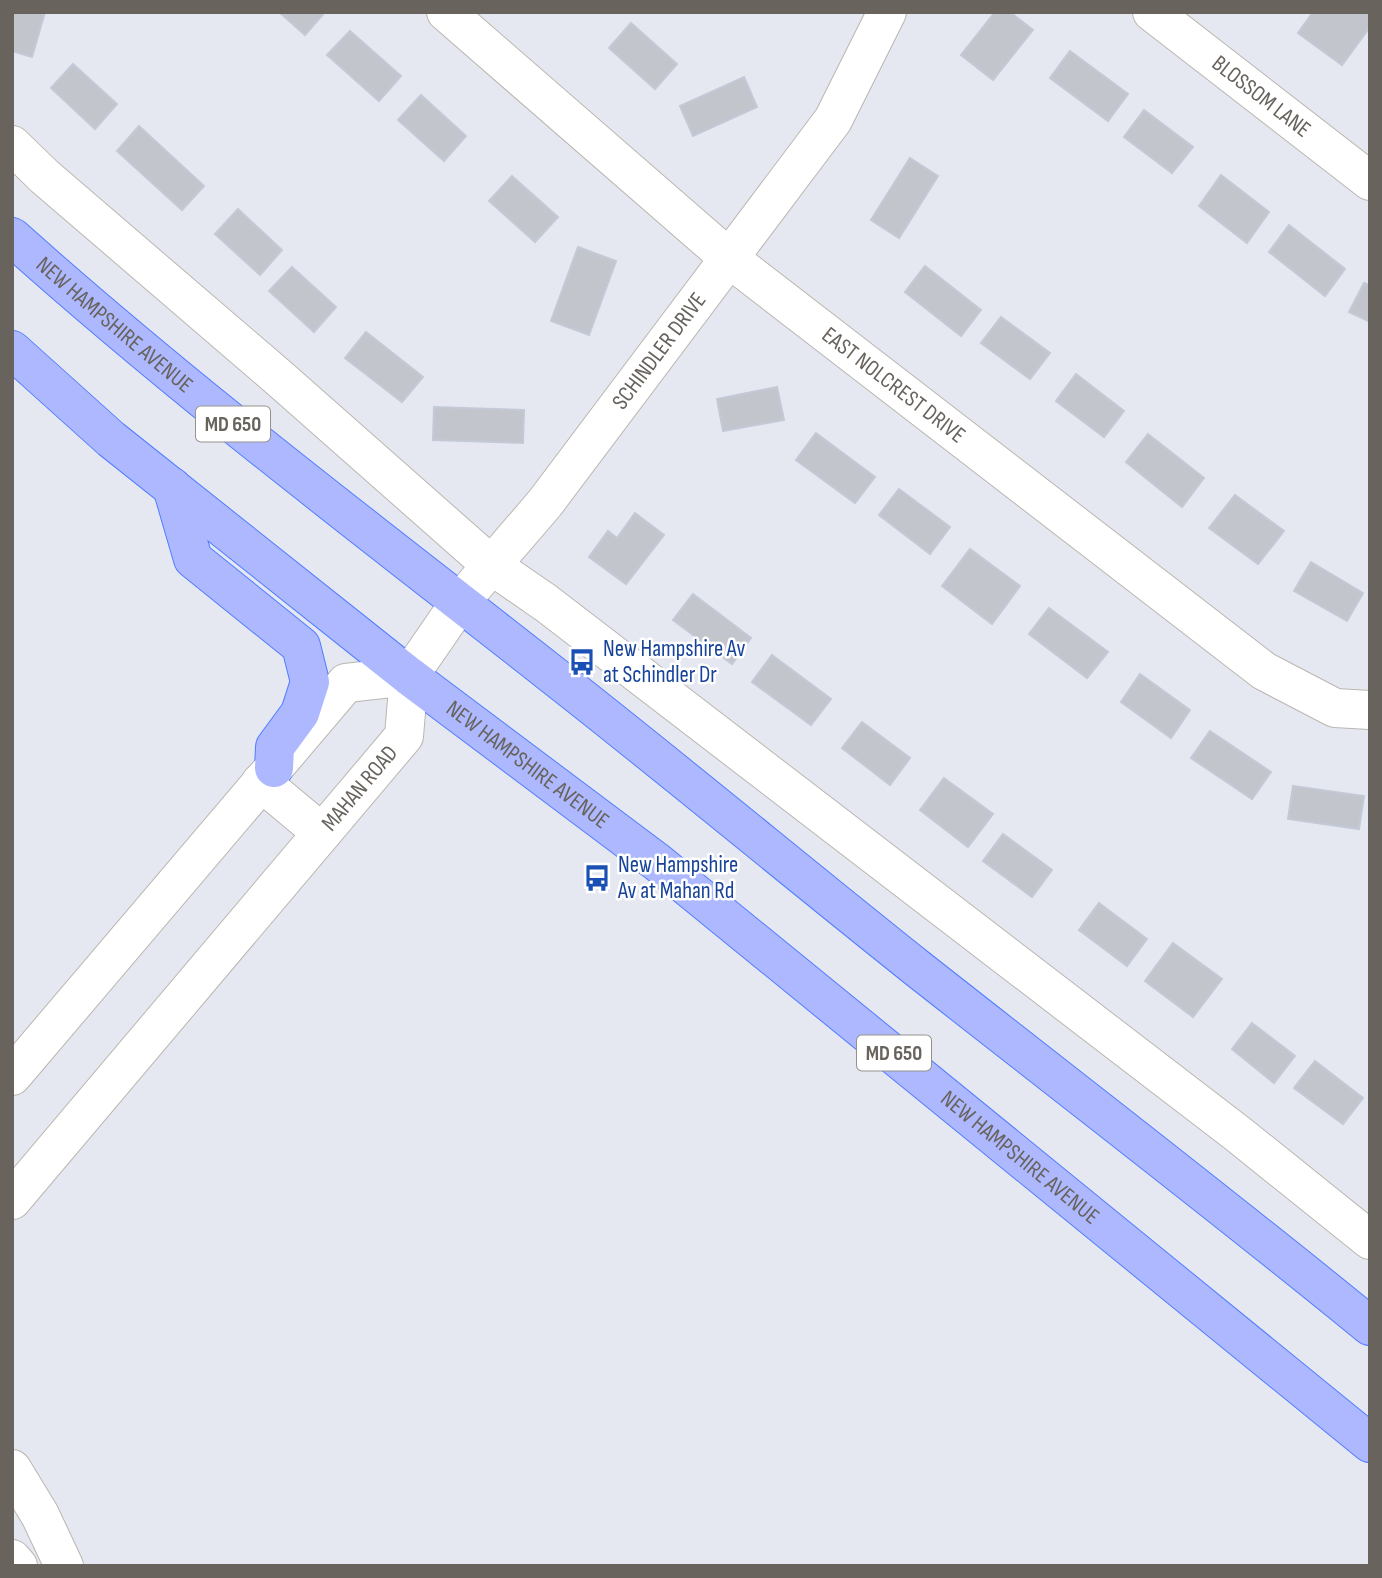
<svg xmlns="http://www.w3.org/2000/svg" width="1382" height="1578" font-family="'Sofia Sans Condensed',sans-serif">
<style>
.building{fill:#c3c5cc;stroke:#c3c9d7;stroke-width:2}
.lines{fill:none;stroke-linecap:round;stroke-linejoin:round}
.minor-casing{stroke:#bab6b1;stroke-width:40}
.major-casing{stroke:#517dff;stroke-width:40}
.minor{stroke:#fff;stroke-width:38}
.major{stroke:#adb8ff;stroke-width:38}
.labels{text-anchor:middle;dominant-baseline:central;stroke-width:5;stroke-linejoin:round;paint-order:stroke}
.shield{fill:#fff;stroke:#95928e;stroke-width:2}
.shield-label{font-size:21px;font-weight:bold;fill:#68635d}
.street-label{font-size:23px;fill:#68635d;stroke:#fff}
.transit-label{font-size:23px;fill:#164399;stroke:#fff;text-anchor:start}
</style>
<rect width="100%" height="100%" fill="#e6e8f1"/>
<g class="building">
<path d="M 12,12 L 45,12 L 32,57 L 12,51 Z"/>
<path d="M 279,12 L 325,12 L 305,35 Z"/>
<path d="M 995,12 L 1010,12 L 1033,30 L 993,80 L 961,55 Z"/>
<path d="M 1313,12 L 1370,12 L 1370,27 L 1342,65 L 1298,33 Z"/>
<path d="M 631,23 L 677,64 L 655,89 L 609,48 Z"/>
<path d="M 350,31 L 401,76 L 379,101 L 327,55 Z"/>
<path d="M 1070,51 L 1128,94 L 1108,121 L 1050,78 Z"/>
<path d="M 73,64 L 117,104 L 95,129 L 51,88 Z"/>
<path d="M 744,77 L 757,107 L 693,136 L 680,106 Z"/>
<path d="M 421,95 L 466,136 L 444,161 L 398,120 Z"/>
<path d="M 1144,110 L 1193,147 L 1172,173 L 1124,137 Z"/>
<path d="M 139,126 L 204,186 L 182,210 L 117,151 Z"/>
<path d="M 910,158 L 938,176 L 899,238 L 871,220 Z"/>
<path d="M 1221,175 L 1269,212 L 1247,243 L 1199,206 Z"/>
<path d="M 512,176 L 558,217 L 535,242 L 489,201 Z"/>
<path d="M 238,209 L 282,250 L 260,275 L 215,234 Z"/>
<path d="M 1289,225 L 1345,269 L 1325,296 L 1269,252 Z"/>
<path d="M 578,247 L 616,261 L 589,335 L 551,321 Z"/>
<path d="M 925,266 L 981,310 L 961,336 L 905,292 Z"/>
<path d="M 292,267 L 336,307 L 314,332 L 269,291 Z"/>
<path d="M 1364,283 L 1370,285 L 1370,322 L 1349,312 Z"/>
<path d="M 1001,317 L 1050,353 L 1030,379 L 981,343 Z"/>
<path d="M 366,332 L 423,377 L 402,402 L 345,358 Z"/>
<path d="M 1076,374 L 1124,411 L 1104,437 L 1056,401 Z"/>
<path d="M 777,387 L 784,420 L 723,431 L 717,399 Z"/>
<path d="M 434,407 L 524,410 L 523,443 L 433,440 Z"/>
<path d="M 816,433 L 875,477 L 855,503 L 796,460 Z"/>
<path d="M 1148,434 L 1204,478 L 1182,507 L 1126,462 Z"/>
<path d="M 899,489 L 950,527 L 930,554 L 879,515 Z"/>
<path d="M 1235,495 L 1284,531 L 1258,564 L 1209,528 Z"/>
<path d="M 635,513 L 664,535 L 626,584 L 589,557 L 608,531 L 617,538 Z"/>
<path d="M 970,549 L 1020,586 L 992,624 L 942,586 Z"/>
<path d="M 1311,562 L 1363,593 L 1347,621 L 1294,591 Z"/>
<path d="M 693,594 L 751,638 L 732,664 L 673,620 Z"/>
<path d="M 1049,608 L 1108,652 L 1087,678 L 1029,634 Z"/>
<path d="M 772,655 L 831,699 L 811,725 L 752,682 Z"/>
<path d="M 1140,674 L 1190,710 L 1171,738 L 1121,702 Z"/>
<path d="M 862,722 L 910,758 L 890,785 L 842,748 Z"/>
<path d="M 1210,731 L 1271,772 L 1252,799 L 1191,758 Z"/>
<path d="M 944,778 L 993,814 L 968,847 L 920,810 Z"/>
<path d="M 1293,786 L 1364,796 L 1359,829 L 1288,819 Z"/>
<path d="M 1003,834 L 1052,870 L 1032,897 L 983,861 Z"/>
<path d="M 1099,903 L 1147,939 L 1127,966 L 1079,930 Z"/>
<path d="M 1173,943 L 1222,979 L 1193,1017 L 1145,981 Z"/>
<path d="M 1252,1023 L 1295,1056 L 1274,1083 L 1232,1049 Z"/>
<path d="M 1315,1061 L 1363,1098 L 1343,1124 L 1294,1088 Z"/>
</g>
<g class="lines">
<defs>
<g id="minor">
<path id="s1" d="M 446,12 L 730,259 L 1264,671 L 1335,708 L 1370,710"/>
<path id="s2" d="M 1152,12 L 1370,181"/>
<path d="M 12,145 L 45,177 L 278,377 L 491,565 L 546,603 L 1238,1134 L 1370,1240"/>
<path d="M 261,782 L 322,833"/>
<path d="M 12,1076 L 346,683 L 409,676"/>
<path id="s3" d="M 12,1200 L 404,736 L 409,676 L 460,602 L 545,503 L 833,120 L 887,12"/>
<path d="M 12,1469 L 40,1515 L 64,1566"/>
<path d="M 12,1559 L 18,1566"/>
</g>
<g id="major">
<path id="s4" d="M 12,237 C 184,391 368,530 549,672 C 673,769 794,870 917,968 C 1068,1087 1221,1204 1370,1326"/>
<path id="s5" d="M 12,350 L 111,439 L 409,676 L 657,862 L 1370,1443"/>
<path d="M 172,487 L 193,559 L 301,646 L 310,682 L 300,713 L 275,747 L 274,768"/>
</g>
</defs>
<use href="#minor" class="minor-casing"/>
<use href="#major" class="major-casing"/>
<use href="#minor" class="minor"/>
<use href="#major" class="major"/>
</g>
<defs>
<symbol id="bus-bare" viewBox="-9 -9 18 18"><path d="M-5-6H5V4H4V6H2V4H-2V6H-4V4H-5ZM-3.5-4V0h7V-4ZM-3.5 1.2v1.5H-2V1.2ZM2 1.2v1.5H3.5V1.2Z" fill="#1a4fb4" stroke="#fff" stroke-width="2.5" paint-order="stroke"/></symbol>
</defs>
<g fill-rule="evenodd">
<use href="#bus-bare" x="563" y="643" width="38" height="38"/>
<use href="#bus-bare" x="578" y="859" width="38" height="38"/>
</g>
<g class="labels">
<g class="shield">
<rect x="196" y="406.5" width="74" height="35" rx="5"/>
<rect x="857" y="1035.5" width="74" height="35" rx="5"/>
</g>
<g class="shield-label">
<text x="233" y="424">MD 650</text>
<text x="894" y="1053">MD 650</text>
</g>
<g class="street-label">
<text stroke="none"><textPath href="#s2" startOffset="138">BLOSSOM LANE</textPath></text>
<text stroke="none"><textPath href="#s4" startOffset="135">NEW HAMPSHIRE AVENUE</textPath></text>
<text stroke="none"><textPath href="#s3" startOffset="1078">SCHINDLER DRIVE</textPath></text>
<text stroke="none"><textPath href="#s1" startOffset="583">EAST NOLCREST DRIVE</textPath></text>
<text stroke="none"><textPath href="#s5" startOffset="662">NEW HAMPSHIRE AVENUE</textPath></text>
<text stroke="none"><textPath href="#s3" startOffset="539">MAHAN ROAD</textPath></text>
<text stroke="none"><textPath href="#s5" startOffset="1292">NEW HAMPSHIRE AVENUE</textPath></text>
</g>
<g class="transit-label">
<text x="603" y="649">New Hampshire Av<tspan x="603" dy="26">at Schindler Dr</tspan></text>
<text x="618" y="865">New Hampshire<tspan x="618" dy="26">Av at Mahan Rd</tspan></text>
</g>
</g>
<rect width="1382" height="1578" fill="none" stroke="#68635d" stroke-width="28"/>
</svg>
